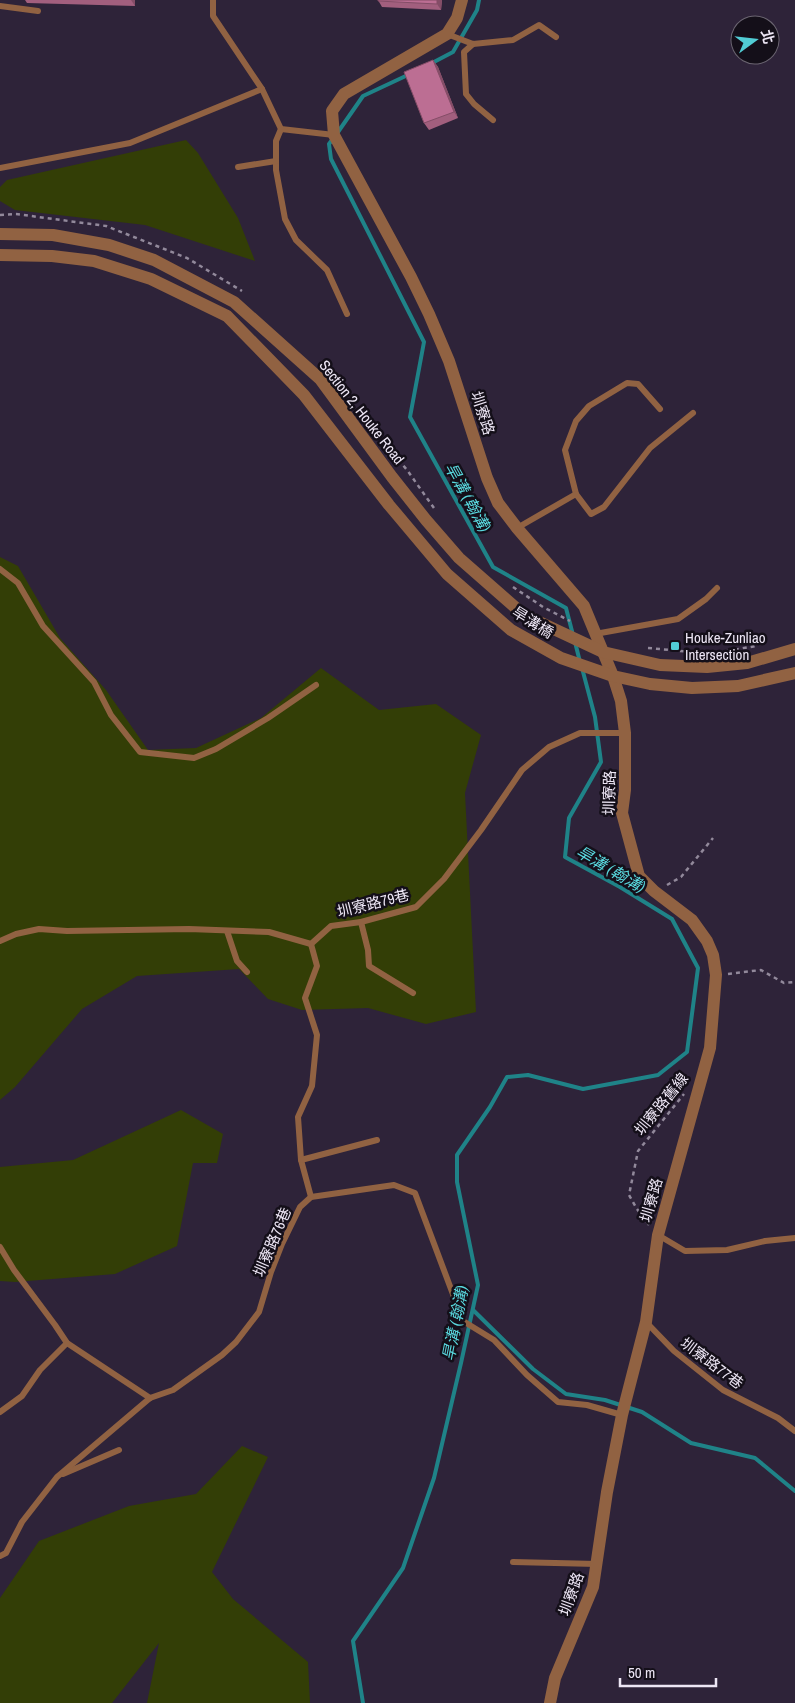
<svg xmlns="http://www.w3.org/2000/svg" width="795" height="1703" font-family="'Archivo Narrow','Noto Sans TC',sans-serif">
<style>
.green{fill:#333e06}
.lines{fill:none;stroke-linecap:round;stroke-linejoin:round}
.stream{stroke:#1f8388;stroke-width:4}
.path{stroke:#92899b;stroke-width:2.5;stroke-dasharray:4 4;stroke-linecap:butt}
.service{stroke:#916242;stroke-width:6}
.tertiary{stroke:#916242;stroke-width:12}
.wall{fill:#a25f7e}
.shaded-wall{fill:#844d67}
.building{fill:#bc6e93;stroke:#844d67}
.poi-dot{fill:#51ccd4;stroke:#140f19;stroke-width:2}
.labels{text-anchor:middle;dominant-baseline:central;stroke-width:5;stroke-linejoin:round;paint-order:stroke}
.street-label{font-size:15px;fill:#ede6f5;stroke:#140f19}
.poi-label{font-size:15px;fill:#ede6f5;stroke:#140f19;text-anchor:start}
.water-label{font-size:16px;font-style:italic;fill:#59d8de;stroke:#140f19}
</style>
<rect width="100%" height="100%" fill="#2e2339"/>
<g class="green">
<path d="M 186,140 L 198,153 L 238,218 L 255,261 L 145,225 L 15,210 L 0,201 L 0,187 L 7,180 Z"/>
<path d="M 0,557 L 18,566 L 60,638 L 106,690 L 148,750 L 196,748 L 261,718 L 321,668 L 379,710 L 436,704 L 481,735 L 465,793 L 476,1012 L 426,1024 L 368,1008 L 302,1010 L 268,999 L 239,969 L 137,976 L 82,1009 L 15,1087 L 0,1100 Z"/>
<path d="M 181,1110 L 223,1134 L 217,1163 L 193,1163 L 177,1246 L 115,1274 L 15,1282 L 0,1281 L 0,1167 L 73,1160 Z"/>
<path d="M 242,1446 L 268,1457 L 212,1572 L 233,1599 L 308,1662 L 310,1703 L 147,1703 L 159,1643 L 112,1703 L 0,1703 L 0,1598 L 39,1541 L 129,1506 L 196,1494 Z"/>
</g>
<g class="lines">
<g class="stream">
<path d="M 432,63 L 453,52 L 477,10 L 479,0"/>
<path d="M 338,132 L 363,96 L 410,74"/>
<path d="M 332,140 L 329,144 L 331,159 L 424,342 L 410,417 L 493,567 L 566,608 L 573,635"/>
<path d="M 575,642 L 580,662"/>
<path d="M 473,1310 L 533,1369 L 566,1394 L 605,1400 L 642,1412 L 691,1443 L 755,1458 L 795,1491"/>
<path d="M 363,1703 L 353,1641 L 403,1568 L 434,1478 L 461,1363 L 478,1285 L 457,1182 L 457,1155 L 490,1107 L 507,1077 L 528,1075 L 583,1089 L 658,1075 L 687,1052 L 698,968 L 672,919 L 620,887 L 565,857 L 569,818 L 601,762 L 595,717 L 582,668"/>
</g>
<g class="path">
<path d="M 0,215 L 16,214 L 106,226 L 187,258 L 242,291"/>
<path d="M 378,435 L 407,470 L 434,508"/>
<path d="M 513,587 L 543,607 L 570,621"/>
<path d="M 648,648 L 702,653"/>
<path d="M 727,651 L 756,646"/>
<path d="M 667,885 L 681,877 L 713,838"/>
<path d="M 728,974 L 761,970 L 784,983 L 795,982"/>
<path d="M 649,1225 L 637,1209 L 629,1195 L 638,1151 L 684,1094"/>
</g>
<g class="service">
<path d="M 213,0 L 213,16 L 262,89 L 281,129 L 334,135"/>
<path d="M 0,6 L 38,11"/>
<path d="M 447,34 L 473,44 L 513,40 L 539,25 L 556,37"/>
<path d="M 473,44 L 464,52 L 466,94 L 474,104 L 493,120"/>
<path d="M 281,129 L 276,141 L 276,170 L 285,219 L 296,240 L 327,270 L 347,314"/>
<path d="M 238,167 L 276,161"/>
<path d="M 0,168 L 130,143 L 262,89"/>
<path d="M 576,494 L 565,450 L 576,421 L 589,406 L 627,383 L 638,384 L 660,409"/>
<path d="M 517,528 L 576,494 L 591,514 L 604,507 L 650,448 L 693,413"/>
<path d="M 0,569 L 18,583 L 43,626 L 94,682 L 111,715 L 140,752 L 194,758 L 216,749 L 268,718 L 316,685"/>
<path d="M 595,634 L 678,619 L 706,599 L 717,588"/>
<path d="M 361,922 L 368,950 L 369,966 L 413,993"/>
<path d="M 227,931 L 237,961 L 247,972"/>
<path d="M 0,941 L 16,934 L 39,929 L 67,931 L 189,929 L 269,932 L 311,944 L 331,926 L 361,922 L 416,907 L 444,879 L 481,830 L 522,770 L 549,747 L 580,733 L 625,733"/>
<path d="M 311,944 L 317,966 L 305,998 L 317,1035 L 312,1086 L 298,1117 L 301,1160 L 311,1197"/>
<path d="M 301,1160 L 377,1140"/>
<path d="M 658,1235 L 685,1251 L 727,1250 L 765,1241 L 795,1238"/>
<path d="M 0,1247 L 14,1270 L 55,1325 L 67,1343 L 150,1398"/>
<path d="M 646,1322 L 674,1351 L 723,1390 L 778,1418 L 795,1431"/>
<path d="M 0,1412 L 22,1396 L 40,1370 L 67,1343"/>
<path d="M 63,1474 L 119,1450"/>
<path d="M 0,1556 L 6,1553 L 22,1522 L 57,1477 L 150,1398 L 173,1390 L 222,1355 L 236,1342 L 259,1312 L 271,1272 L 282,1244 L 300,1207 L 311,1197 L 394,1185 L 415,1193 L 463,1321 L 494,1340 L 527,1375 L 558,1402 L 587,1405 L 622,1415"/>
<path d="M 513,1562 L 597,1564"/>
</g>
<g class="tertiary">
<path d="M 462,0 L 457,18 L 447,34 L 344,94 L 332,111 L 334,135 L 411,277 L 429,314 L 449,361 L 487,478 L 498,503 L 517,528 L 584,606 L 613,676 L 621,701 L 625,733 L 625,790 L 622,813 L 639,876 L 654,891 L 692,920 L 707,941 L 713,955 L 716,975 L 710,1048 L 658,1235 L 646,1322 L 622,1415 L 607,1492 L 593,1587 L 555,1678 L 550,1703"/>
<path d="M 0,234 L 53,235 L 109,245 L 154,260 L 234,302 L 320,379 L 392,477 L 426,520 L 459,558 L 524,615 L 603,652 L 660,665 L 707,667 L 747,663 L 795,649"/>
<path d="M 0,255 L 52,256 L 94,261 L 151,279 L 227,316 L 304,395 L 389,505 L 447,574 L 511,630 L 561,658 L 613,676 L 650,684 L 692,688 L 738,686 L 795,673"/>
</g>
</g>
<g class="wall">
<path d="M 25,0 L 135,0 L 135,6 L 27,3 Z"/>
<path d="M 378,0 L 442,0 L 441,10 L 382,7 Z"/>
<path d="M 433,60 L 438,67 L 458,118 L 429,130 L 424,123 Z"/>
</g>
<g class="shaded-wall">
<path d="M 131,0 L 135,0 L 135,6 Z"/>
<path d="M 437,0 L 442,0 L 441,10 L 437,4 Z"/>
<path d="M 433,60 L 438,67 L 458,118 L 454,112 Z"/>
</g>
<g class="building">
<path d="M 378,0 L 437,0 L 437,4 L 378,1 Z"/>
<path d="M 433,60 L 454,112 L 424,123 L 404,72 Z"/>
</g>
<rect class="poi-dot" x="670" y="641" width="10" height="10" rx="2.5"/>
<g class="labels">
<g class="street-label">
<text transform="translate(362 412) rotate(52)">Section 2, Houke Road</text>
<text transform="translate(483 413) rotate(72)">圳寮路</text>
<text transform="translate(533 622) rotate(32)">旱溝橋</text>
<text transform="translate(609 793) rotate(-89)">圳寮路</text>
<text transform="translate(373 903) rotate(-14)">圳寮路79巷</text>
<text transform="translate(661 1104) rotate(-51)">圳寮路舊線</text>
<text transform="translate(651 1200) rotate(-74)">圳寮路</text>
<text transform="translate(272 1242) rotate(-67)">圳寮路76巷</text>
<text transform="translate(712 1363) rotate(37)">圳寮路77巷</text>
<text transform="translate(571 1594) rotate(-70)">圳寮路</text>
</g>
<g class="poi-label">
<text x="685" y="637">Houke-Zunliao<tspan x="685" dy="17">Intersection</tspan></text>
</g>
<g class="water-label">
<text transform="translate(468 497) rotate(61)">旱溝 (翰溝)</text>
<text transform="translate(611 869) rotate(30)">旱溝 (翰溝)</text>
<text transform="translate(455 1323) rotate(-79)">旱溝 (翰溝)</text>
</g>
</g>
<g transform="translate(755 40) rotate(75)"><circle r="24" fill="#140f19" stroke="#6b6571"/>
<path d="M0-4L9 19L0 12L-9 19Z" fill="#51ccd4"/>
<text y="-8" font-size="14" font-weight="bold" text-anchor="middle" fill="#ede6f5">北</text>
</g>
<path d="M620 1678v8h96v-8" fill="none" stroke="#ede6f5" stroke-width="2.5"/>
<text x="628" y="1678" font-size="15" fill="#ede6f5" stroke="#140f19" stroke-width="4" paint-order="stroke">50 m</text>
</svg>
